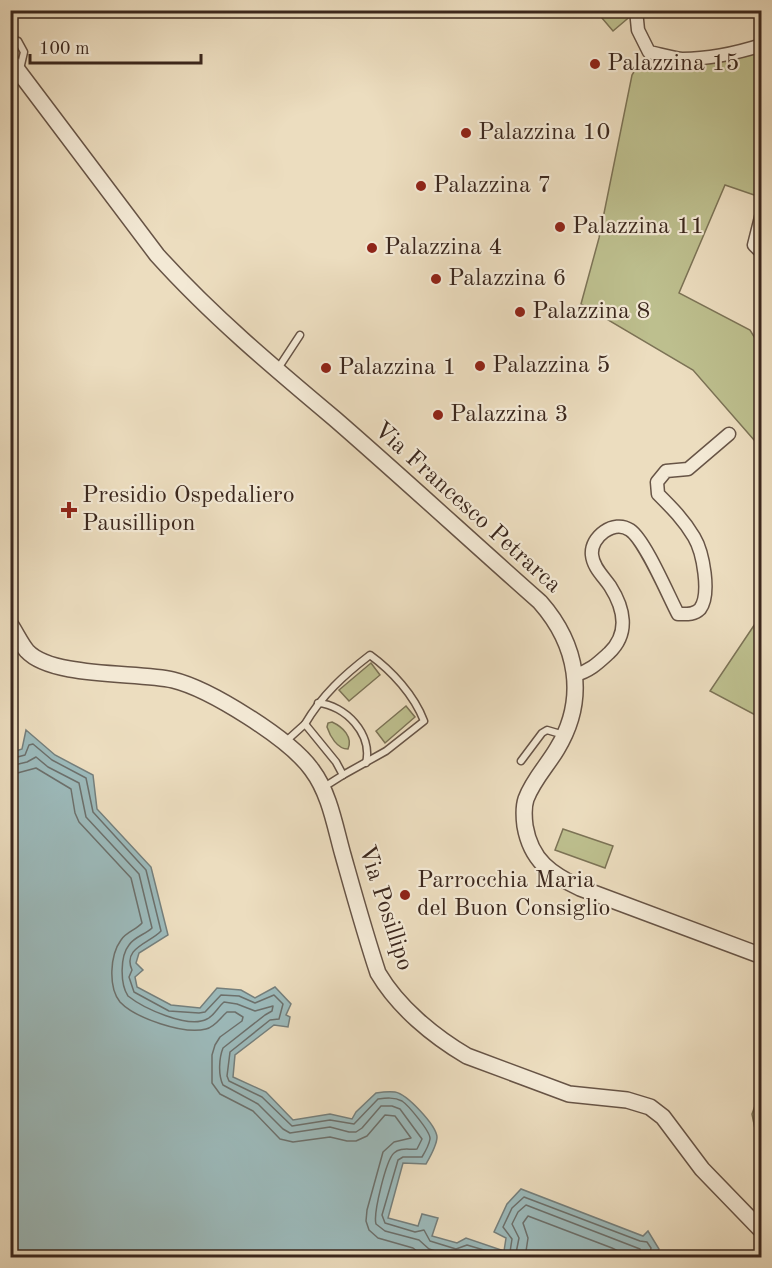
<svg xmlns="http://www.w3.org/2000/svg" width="772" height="1268" font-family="'Old Standard TT',serif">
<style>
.green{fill:#bdbf8e;stroke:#7c7356;stroke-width:1.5}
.water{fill:#9cbabb;stroke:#757f7c;stroke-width:1.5}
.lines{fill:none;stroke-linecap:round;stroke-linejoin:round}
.shore{stroke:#6c706c;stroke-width:1.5}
.service-casing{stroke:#675446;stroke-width:9}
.minor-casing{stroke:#675446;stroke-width:15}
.tertiary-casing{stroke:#675446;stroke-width:18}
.service{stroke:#f3e9d5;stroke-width:6}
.minor{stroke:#f3e9d5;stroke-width:12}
.tertiary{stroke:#f3e9d5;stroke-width:15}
.poi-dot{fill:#8f2418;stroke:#f3e9d5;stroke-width:2}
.labels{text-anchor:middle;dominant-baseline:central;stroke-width:4.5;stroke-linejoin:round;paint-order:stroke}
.poi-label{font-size:24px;fill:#3b271d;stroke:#f3e9d5;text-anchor:start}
.street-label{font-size:24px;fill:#3b271d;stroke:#f3e9d5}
</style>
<rect width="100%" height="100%" fill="#ecddbf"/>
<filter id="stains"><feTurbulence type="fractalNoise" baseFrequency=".00333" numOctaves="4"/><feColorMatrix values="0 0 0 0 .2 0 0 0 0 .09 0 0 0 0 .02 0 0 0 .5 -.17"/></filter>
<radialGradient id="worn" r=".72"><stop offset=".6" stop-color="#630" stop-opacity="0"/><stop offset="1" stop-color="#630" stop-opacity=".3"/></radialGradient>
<g class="green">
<path d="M 596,11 L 630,11 L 633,14 L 613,31 Z"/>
<path d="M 761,51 L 761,192 L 760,197 L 725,185 L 679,293 L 750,330 L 761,348 L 761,448 L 693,370 L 581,304 L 599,238 L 632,75 L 638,65 L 683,64 Z"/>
<path d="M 761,615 L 762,718 L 761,718 L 710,691 Z"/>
<path d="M 371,663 L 380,675 L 349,701 L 339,690 Z"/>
<path d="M 406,706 L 415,717 L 385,743 L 376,731 Z"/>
<path d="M 332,722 C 343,727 353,737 348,749 C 337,749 330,736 327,727 L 328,723 Z"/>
<path d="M 563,829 L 613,846 L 605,868 L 555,850 Z"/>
<path d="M 761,1089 L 761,1130 L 755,1129 L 752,1114 Z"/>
</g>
<path class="water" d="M 26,730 L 55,755 L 93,775 L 97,809 L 151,867 L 168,935 L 139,953 L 136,963 L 143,970 L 135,977 L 137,987 L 171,1005 L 200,1008 L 217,988 L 241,990 L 255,998 L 275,987 L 291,1004 L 286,1015 L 290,1017 L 288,1027 L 274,1025 L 235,1055 L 233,1077 L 266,1092 L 293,1120 L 330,1114 L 352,1119 L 356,1112 L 376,1093 C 382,1092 389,1091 395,1092 C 407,1094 436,1125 437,1137 C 437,1145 430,1157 426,1164 L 403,1163 L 388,1218 L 418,1226 L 422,1214 L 438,1218 L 432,1236 L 457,1243 L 466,1238 L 504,1251 L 506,1238 L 494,1232 L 507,1204 L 521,1189 L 643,1236 L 648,1231 L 659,1249 L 654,1257 L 11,1257 L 10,753 L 22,749 Z"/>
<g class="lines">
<g class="shore">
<path d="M 10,759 L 25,755 L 29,745 L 33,744 L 52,760 L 86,778 L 93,812 L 146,870 L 161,931 C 150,943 122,948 132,970 L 129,977 L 134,992 L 169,1011 L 199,1013 L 205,1012 L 221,995 L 239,996 L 255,1003 L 274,995 L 283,1004 L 279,1019 L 270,1020 L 230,1052 L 227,1076 L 229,1081 L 262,1097 L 292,1126 L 330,1120 L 354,1124 L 378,1099 C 386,1098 394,1097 402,1101 C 408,1105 431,1132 430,1139 C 429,1145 425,1152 422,1157 L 403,1157 L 398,1160 L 382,1215 L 385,1223 L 415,1232 L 424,1230 L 430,1241 L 456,1249 L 467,1245 L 504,1256 L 510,1252 L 512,1239 L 503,1227 L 512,1208 L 524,1197 L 640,1241 L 647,1242 L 651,1248 L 649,1258"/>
<path d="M 10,766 L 27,762 L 36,757 L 48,767 L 79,783 L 86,817 L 139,874 L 152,928 C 146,934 134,937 129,945 C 120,956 120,984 128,996 C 143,1008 188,1029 207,1019 C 214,1016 218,1007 224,1002 L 237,1004 L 255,1011 L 273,1006 L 272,1011 L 265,1015 L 223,1048 C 219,1058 218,1075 223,1085 L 258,1104 L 283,1129 L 290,1133 L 330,1127 L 349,1132 L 356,1132 L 362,1128 L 381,1106 L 392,1106 L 400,1109 L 422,1139 L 417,1149 C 409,1150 400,1147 394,1153 C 386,1160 373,1214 376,1224 L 385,1231 L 419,1240 L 429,1249 L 454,1257 L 468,1253 L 481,1258"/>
<path d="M 10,775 L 36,768 L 71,789 L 75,813 L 79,822 L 131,878 L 142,923 C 136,930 126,932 121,940 C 110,955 108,987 120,1002 C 135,1018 184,1035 206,1029 C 215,1027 220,1018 227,1012 L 235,1012 L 243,1017 L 242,1021 L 220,1037 L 215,1045 L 212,1055 L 212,1083 L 220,1094 L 253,1111 L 280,1139 L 293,1142 L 330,1137 L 347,1141 L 356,1141 L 367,1136 L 385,1115 L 395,1116 L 411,1138 L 394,1142 L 383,1152 L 367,1210 L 366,1221 L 369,1230 L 378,1238 L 413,1248 L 426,1258"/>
<path d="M 515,1258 L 519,1238 L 512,1224 L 518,1212 L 526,1205 L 640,1249 L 642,1258"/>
<path d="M 525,1258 L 528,1238 L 523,1223 L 528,1216 L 612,1248 L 632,1258"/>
</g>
<defs>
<g id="service">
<path d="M 10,38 L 18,41 L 24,52 L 20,69"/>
<path d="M 277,370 L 300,335"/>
<path d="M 318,703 C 345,705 373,734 366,763"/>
<path d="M 305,724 C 322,695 344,675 370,655 C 392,671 414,695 424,721 L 386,751 L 343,775"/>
<path d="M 285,742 L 305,724 L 336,762 L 343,775 L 324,787"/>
<path d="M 521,761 L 542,733 L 547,730 L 564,735"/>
</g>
<g id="minor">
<path d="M 636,10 L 638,30 L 649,52 C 659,54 671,58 682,59 C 707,59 737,53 762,45"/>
<path d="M 762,213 L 754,245 L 762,253"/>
<path d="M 575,675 C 590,671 598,663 609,653 C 630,633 624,608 610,586 C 603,576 593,567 592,555 C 590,537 614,519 630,530 C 645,540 668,595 678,614 C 686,614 694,615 700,609 C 711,594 703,552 694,537 C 684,520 672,508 658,494 L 657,482 L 666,471 L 688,469 L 729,434"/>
</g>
<g id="tertiary">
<path d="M 10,60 L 157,255 C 211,315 273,367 335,419 C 404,479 471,541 540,602 C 577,644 588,698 557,749 C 547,766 533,780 526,799 C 523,808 524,818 525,826 C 531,861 551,874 580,888 L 762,956"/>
<path d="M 10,624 C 16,633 21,644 27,651 C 52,678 137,672 173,680 C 210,689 290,739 312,770 C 330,794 335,827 343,855 C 354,894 365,934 378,973 C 398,1007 433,1036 467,1056 L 569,1094 L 627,1100 L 650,1107 L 663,1117 L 702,1169 L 762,1231"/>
</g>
</defs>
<use href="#service" class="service-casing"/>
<use href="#minor" class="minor-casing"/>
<use href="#tertiary" class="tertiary-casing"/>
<use href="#service" class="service"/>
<use href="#minor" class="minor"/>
<use href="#tertiary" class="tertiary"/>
</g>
<g class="poi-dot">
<circle cx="595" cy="64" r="6"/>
<circle cx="466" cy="133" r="6"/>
<circle cx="421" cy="186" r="6"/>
<circle cx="560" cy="227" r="6"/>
<circle cx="372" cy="248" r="6"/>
<circle cx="436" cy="279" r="6"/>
<circle cx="520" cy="312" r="6"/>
<circle cx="480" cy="366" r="6"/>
<circle cx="326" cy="368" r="6"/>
<circle cx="438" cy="415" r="6"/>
<path d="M66 501h6v6h6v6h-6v6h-6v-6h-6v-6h6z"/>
<circle cx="405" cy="895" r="6"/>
</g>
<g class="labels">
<g class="poi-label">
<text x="607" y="64">Palazzina 15</text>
<text x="478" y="133">Palazzina 10</text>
<text x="433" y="186">Palazzina 7</text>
<text x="572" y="227">Palazzina 11</text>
<text x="384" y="248">Palazzina 4</text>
<text x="448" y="279">Palazzina 6</text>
<text x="532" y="312">Palazzina 8</text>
<text x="492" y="366">Palazzina 5</text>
<text x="338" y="368">Palazzina 1</text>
<text x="450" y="415">Palazzina 3</text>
<text x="82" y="496">Presidio Ospedaliero<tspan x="82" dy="28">Pausillipon</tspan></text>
<text x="417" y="881">Parrocchia Maria<tspan x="417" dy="28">del Buon Consiglio</tspan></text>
</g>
<g class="street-label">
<text transform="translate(467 508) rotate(42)">Via Francesco Petrarca</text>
<text transform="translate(385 908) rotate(72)">Via Posillipo</text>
</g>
</g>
<rect width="772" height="1268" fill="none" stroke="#ecddbf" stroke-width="36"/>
<rect x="12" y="12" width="748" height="1244" fill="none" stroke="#3b271d" stroke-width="3"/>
<rect x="18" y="18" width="736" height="1232" fill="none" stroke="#3b271d" stroke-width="1.5"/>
<path d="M30 54v9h171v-9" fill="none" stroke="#3b271d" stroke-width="3"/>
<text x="39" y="54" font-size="18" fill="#3b271d" stroke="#f3e9d5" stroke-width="4.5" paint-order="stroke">100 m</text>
<rect width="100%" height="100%" filter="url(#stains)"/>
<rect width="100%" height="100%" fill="url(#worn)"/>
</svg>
